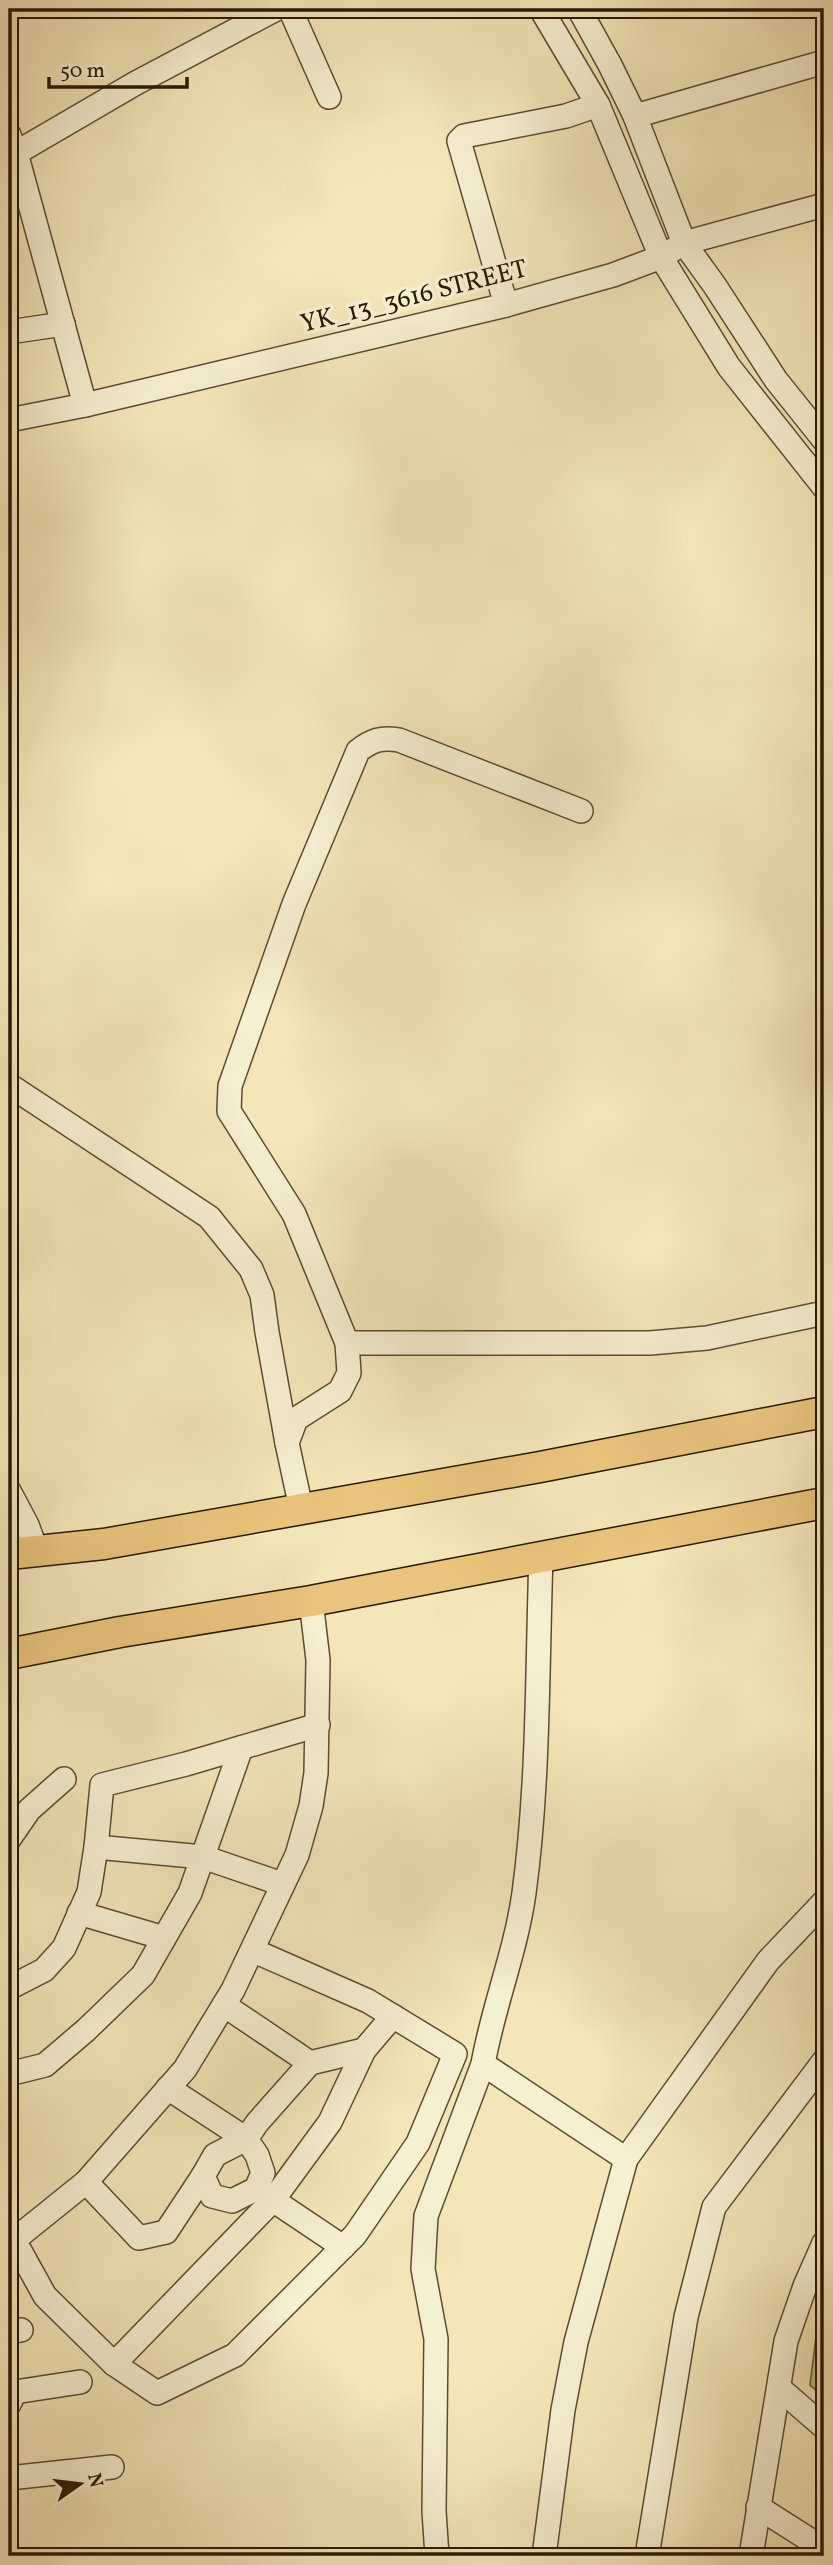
<svg xmlns="http://www.w3.org/2000/svg" width="833" height="2565" font-family="Vollkorn,serif">
<style>
.green{fill:#bfc48c;stroke:#746e48;stroke-width:2}
.lines{fill:none;stroke-linecap:round;stroke-linejoin:round}
.minor-casing{stroke:#5c4c30;stroke-width:26}
.major-casing{stroke:#291803;stroke-width:33}
.minor{stroke:#f7efd2;stroke-width:23}
.major{stroke:#eac37c;stroke-width:30}
.labels{text-anchor:middle;dominant-baseline:central;stroke-width:7;stroke-linejoin:round;paint-order:stroke}
.street-label{font-size:26px;fill:#291803;stroke:#f7efd2}
</style>
<rect width="100%" height="100%" fill="#f3e6b9"/>
<filter id="stains"><feTurbulence type="fractalNoise" baseFrequency=".00286" numOctaves="4"/><feColorMatrix values="0 0 0 0 .2 0 0 0 0 .09 0 0 0 0 .02 0 0 0 .5 -.17"/></filter>
<radialGradient id="worn" r=".72"><stop offset=".6" stop-color="#630" stop-opacity="0"/><stop offset="1" stop-color="#630" stop-opacity=".3"/></radialGradient>
<path class="green" d="M 824,2328 L 824,2397 L 810,2385 L 817,2330 Z"/>
<g class="lines">
<defs>
<g id="minor">
<path d="M 290,9 L 329,97"/>
<path d="M 541,9 L 598,105 L 661,257 L 729,367 L 824,487"/>
<path d="M 579,9 L 610,65 L 635,116 L 684,243 L 715,286 L 776,380 L 824,440"/>
<path d="M 635,116 L 824,62"/>
<path d="M 9,135 L 16,153 L 85,405"/>
<path d="M 16,153 L 136,83 L 276,9"/>
<path d="M 506,305 L 459,141 L 464,136 L 566,116 L 598,105"/>
<path d="M 9,332 L 63,324"/>
<path d="M 9,420 L 85,405 L 506,305 L 613,275 L 661,257 L 684,243 L 824,205"/>
<path d="M 9,1085 L 209,1217 L 251,1269 L 262,1295 L 267,1332 L 287,1443"/>
<path d="M 347,1343 L 650,1343 L 707,1338 L 824,1313"/>
<path d="M 9,1491 L 27,1525 L 37,1552"/>
<path d="M 301,1508 L 287,1443 L 296,1419 L 340,1391 L 349,1373 L 347,1343 L 294,1214 L 229,1111 L 230,1086 L 294,904 L 358,751 C 372,740 381,737 399,740 L 581,811"/>
<path d="M 541,1557 C 537,1669 539,1782 524,1893 C 516,1951 493,2007 483,2064 L 626,2159"/>
<path d="M 9,1839 L 29,1810 L 64,1779"/>
<path d="M 96,1847 L 203,1857 L 282,1884"/>
<path d="M 79,1913 L 164,1938"/>
<path d="M 252,1950 L 368,2001 L 455,2054 L 418,2143 L 355,2235 L 235,2355 L 157,2393 L 114,2364 L 45,2296 L 14,2240 L 86,2182 L 185,2069 L 233,1990 L 297,1855 L 311,1806 L 316,1773 L 318,1660 L 311,1601"/>
<path d="M 9,1988 L 44,1970 L 64,1948 L 89,1892 L 96,1847 L 102,1785 L 186,1764 L 318,1725"/>
<path d="M 224,2005 L 310,2063"/>
<path d="M 9,2074 L 45,2065 L 86,2030 L 143,1975 L 190,1893 L 241,1748"/>
<path d="M 168,2088 L 246,2139 L 257,2155 L 263,2173 L 256,2189 L 232,2201 L 212,2196 L 203,2176 L 215,2155 L 246,2139 L 257,2123 L 310,2063 L 364,2050 L 393,2016"/>
<path d="M 86,2182 L 139,2238 L 166,2232 L 203,2176"/>
<path d="M 261,2192 L 343,2247"/>
<path d="M 9,2332 L 21,2330"/>
<path d="M 114,2364 L 273,2200 L 330,2122 L 364,2050"/>
<path d="M 779,2388 L 824,2427"/>
<path d="M 9,2404 L 15,2392 L 80,2382"/>
<path d="M 9,2478 L 112,2467"/>
<path d="M 758,2507 L 824,2549"/>
<path d="M 437,2556 L 434,2511 L 436,2339 L 423,2269 L 426,2216 L 483,2064"/>
<path d="M 544,2556 L 563,2410 L 576,2342 L 626,2159 L 768,1961 L 824,1902"/>
<path d="M 647,2556 L 686,2317 L 714,2207 L 824,2061"/>
<path d="M 751,2556 L 786,2341 L 805,2286 L 824,2243"/>
</g>
<g id="major">
<path d="M 9,1554 L 104,1544 L 540,1467 L 824,1412"/>
<path d="M 9,1654 L 120,1632 L 311,1601 L 824,1503"/>
</g>
</defs>
<use href="#minor" class="minor-casing"/>
<use href="#major" class="major-casing"/>
<use href="#minor" class="minor"/>
<use href="#major" class="major"/>
</g>
<g class="labels">
<g class="street-label">
<text transform="translate(414 297) rotate(-14)">YK_13_3616 STREET</text>
</g>
</g>
<rect width="833" height="2565" fill="none" stroke="#f3e6b9" stroke-width="35"/>
<rect x="10" y="10" width="812" height="2544" fill="none" stroke="#291803" stroke-width="3.5"/>
<rect x="18" y="18" width="798" height="2530" fill="none" stroke="#291803" stroke-width="2"/>
<g transform="translate(80 2484) rotate(76)" stroke="#f7efd2" stroke-width="5" paint-order="stroke">
<path d="M0-5L12 26L0 18L-12 26Z" fill="#291803"/>
<text y="-10" font-size="19" font-weight="bold" text-anchor="middle" fill="#291803">N</text>
</g>
<path d="M49 77v10h138v-10" fill="none" stroke="#291803" stroke-width="3.5"/>
<text x="60" y="77" font-size="21" fill="#291803" stroke="#f7efd2" stroke-width="5" paint-order="stroke">50 m</text>
<rect width="100%" height="100%" filter="url(#stains)"/>
<rect width="100%" height="100%" fill="url(#worn)"/>
</svg>
